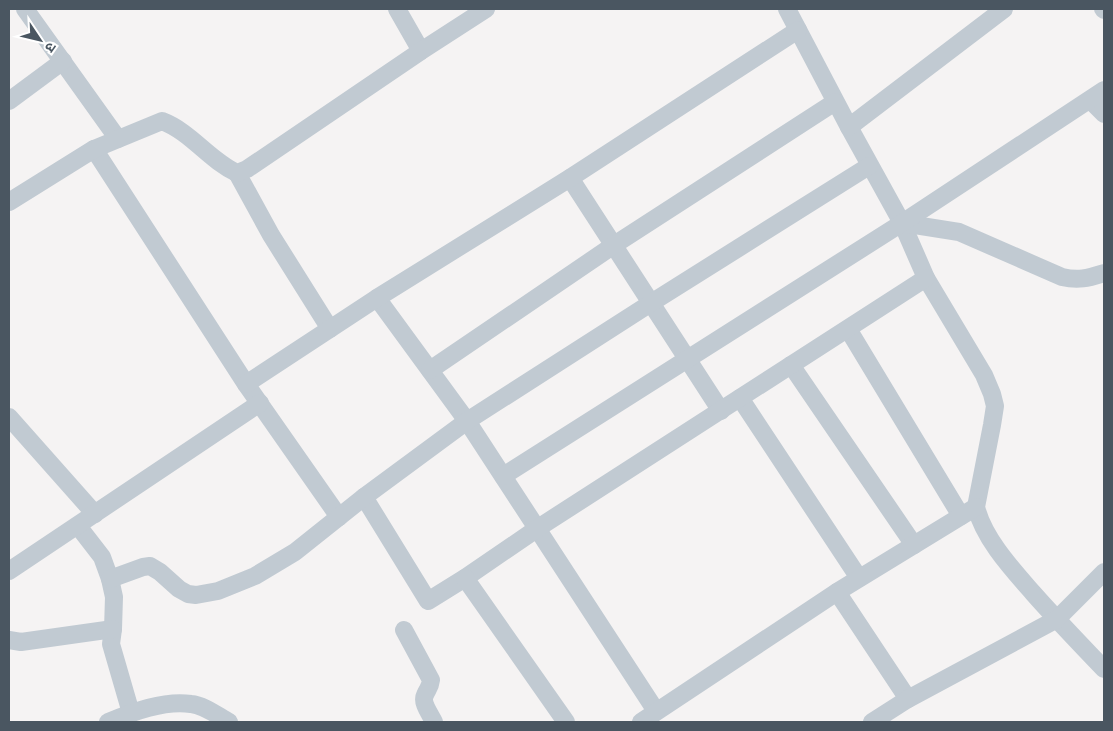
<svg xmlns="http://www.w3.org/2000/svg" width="1113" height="731" font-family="'Noto Sans','Noto Sans Devanagari',sans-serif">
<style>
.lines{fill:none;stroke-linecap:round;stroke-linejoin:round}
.minor{stroke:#c1cad2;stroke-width:18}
</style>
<rect width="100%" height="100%" fill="#f5f3f3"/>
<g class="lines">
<g class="minor">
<path d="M 25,9 L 118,139"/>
<path d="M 397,9 L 421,51"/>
<path d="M 787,9 L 849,127 L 902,223 L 926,278 L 984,375 L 992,394 L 995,406 L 992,425 L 976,507 C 984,539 1012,569 1033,593 C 1056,619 1080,644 1104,669"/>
<path d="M 1103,9 L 1104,10"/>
<path d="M 1090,100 L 1104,114"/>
<path d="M 9,101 L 63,61"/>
<path d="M 849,127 L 1004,9"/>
<path d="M 94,149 L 246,384 L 339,517"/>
<path d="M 237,173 L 271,235 L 330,329"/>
<path d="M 570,178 L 721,411"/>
<path d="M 9,202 L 94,149 L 162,121 C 191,132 209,160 237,173 L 247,169 L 421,51 L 486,9"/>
<path d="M 902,223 L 959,232 L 1062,277 C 1079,281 1088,278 1104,273"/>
<path d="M 377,298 L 467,421 L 656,711"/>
<path d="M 848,329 L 961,516"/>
<path d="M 791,365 L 914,545"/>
<path d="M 430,370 L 614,245 L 835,102"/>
<path d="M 246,384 L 377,298 L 570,178 L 798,30"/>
<path d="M 740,398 L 859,578"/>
<path d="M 9,417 L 95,514"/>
<path d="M 503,476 L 902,223 L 1104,90"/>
<path d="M 364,497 L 428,601 L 465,578 L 538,528 L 926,278"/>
<path d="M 78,526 L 102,557 L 110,579 L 114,597 L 113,629 L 111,644 L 131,713"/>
<path d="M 9,571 L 260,403"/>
<path d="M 465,578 L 566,722"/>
<path d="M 110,579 L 143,567 L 150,566 L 160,572 L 179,589 L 188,594 L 196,595 L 218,591 L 255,576 L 295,552 L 364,497 L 467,421 L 651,303 L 869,166"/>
<path d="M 837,592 L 908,699"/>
<path d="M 404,630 L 431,680 C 430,688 428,688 425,695 C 421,703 431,715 434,722"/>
<path d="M 9,640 L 21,642 L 113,629"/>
<path d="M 108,722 C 133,712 164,700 191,704 C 204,705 218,716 229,722"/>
<path d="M 641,722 L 837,592 L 976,507"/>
<path d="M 872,722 L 908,699 L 1057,619 L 1104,572"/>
</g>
</g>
<rect width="1113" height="731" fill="none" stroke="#4a5661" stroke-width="20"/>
<g transform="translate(40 40) rotate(125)" stroke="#ffffff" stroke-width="4" paint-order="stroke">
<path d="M0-4L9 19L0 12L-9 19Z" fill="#4a5661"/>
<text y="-8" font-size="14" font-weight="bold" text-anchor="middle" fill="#4a5661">उ</text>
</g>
</svg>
